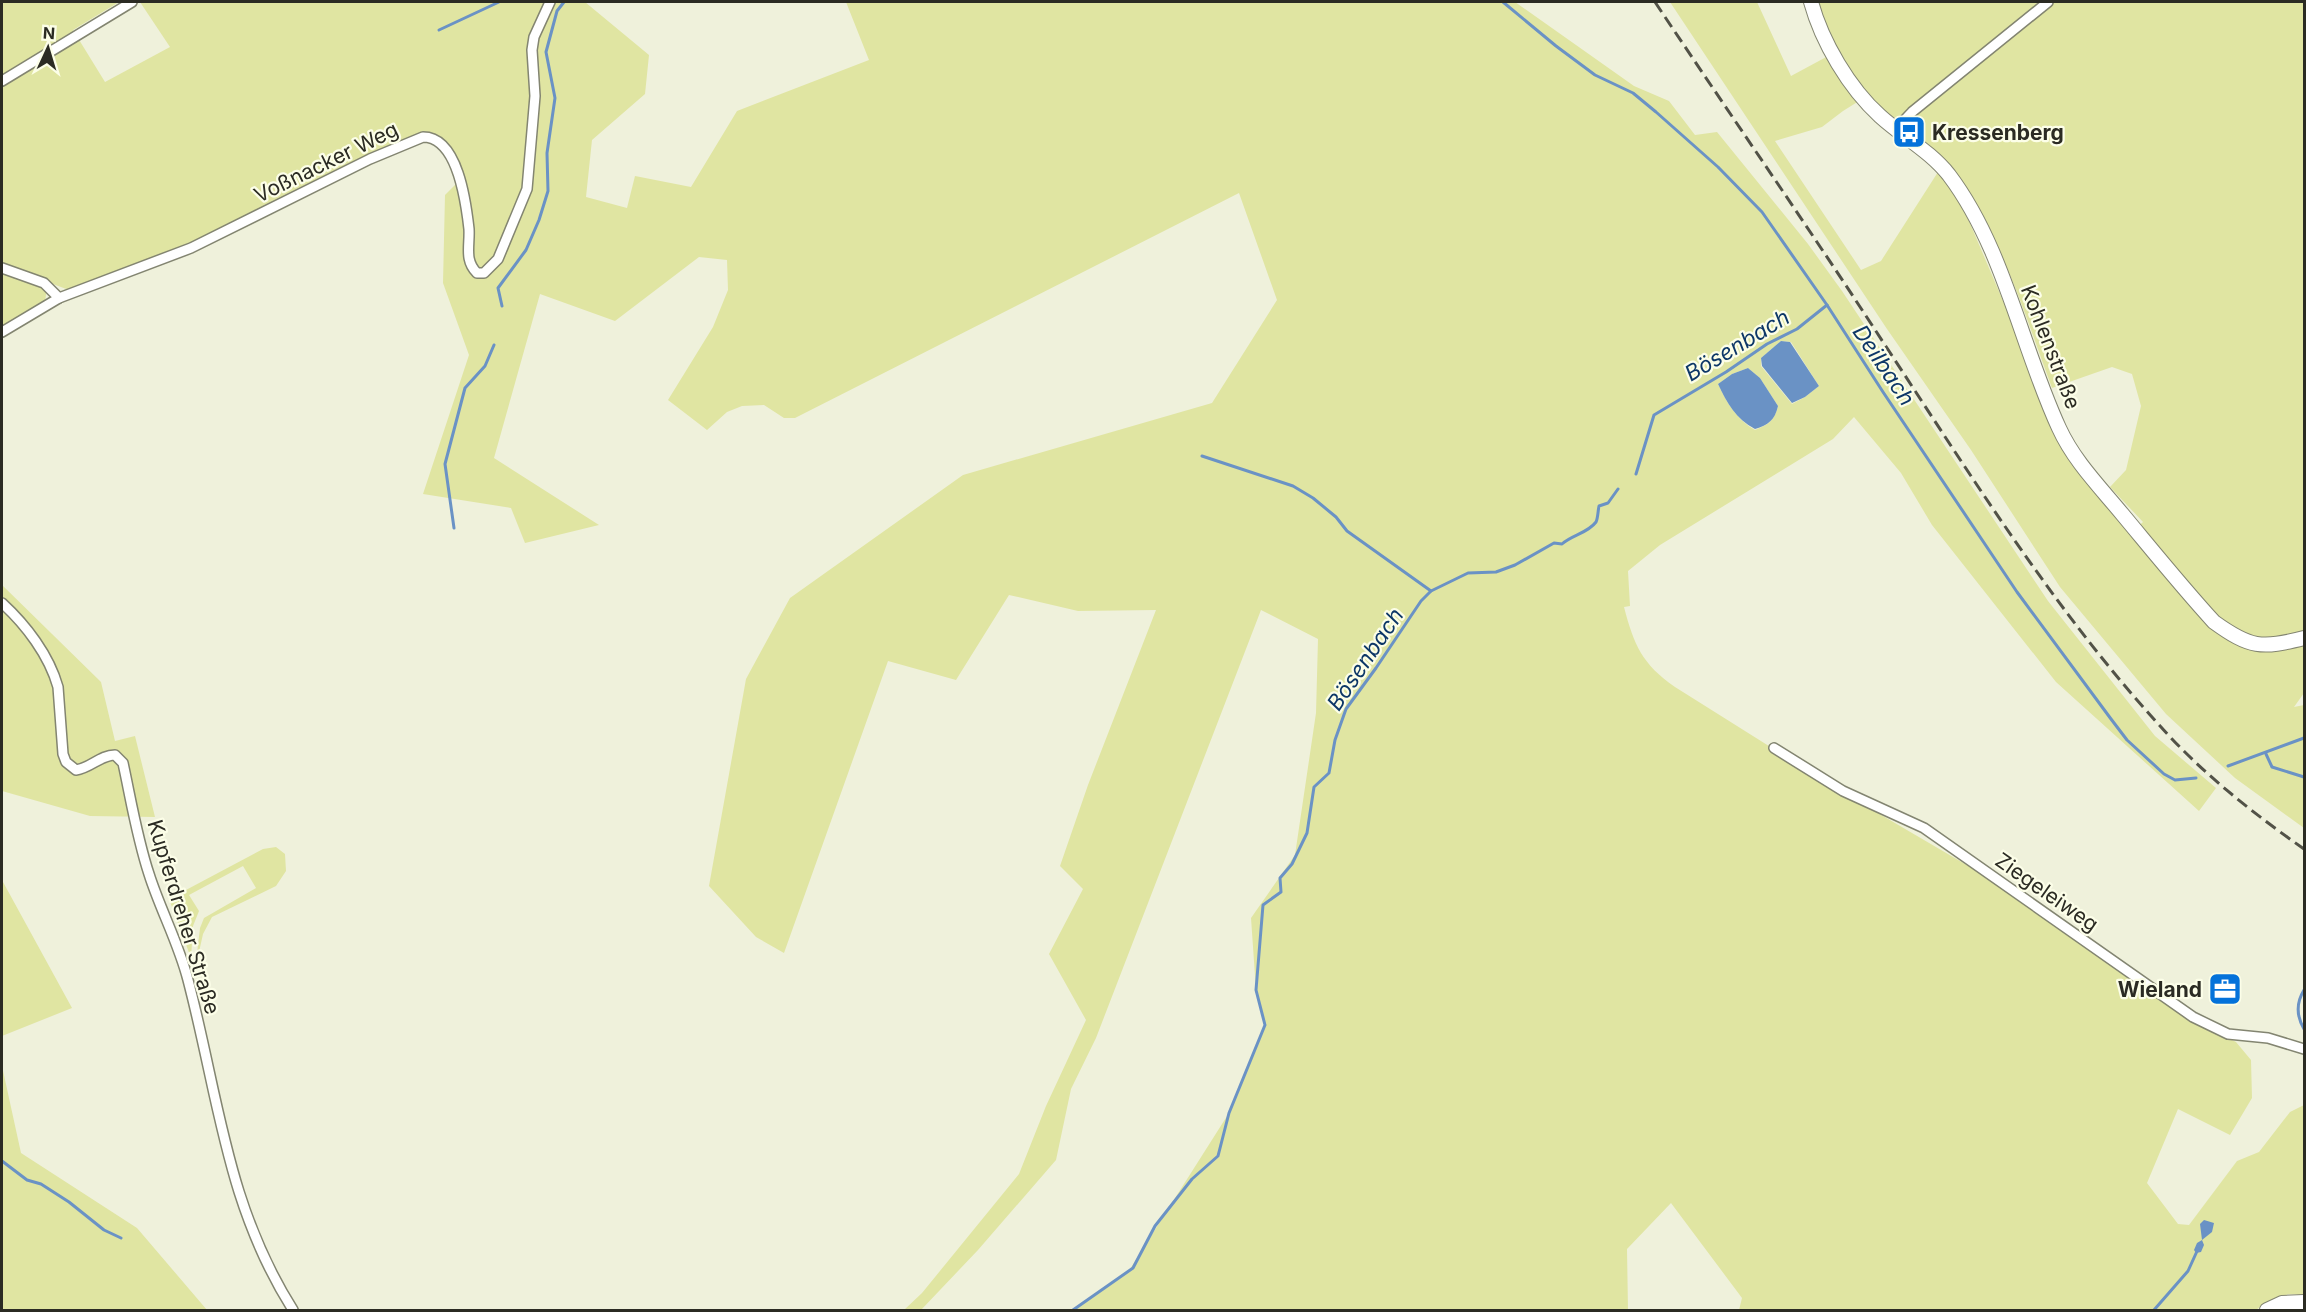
<svg xmlns="http://www.w3.org/2000/svg" width="2306" height="1312" font-family="Inter,sans-serif">
<style>
.green{fill:#e0e5a2;fill-rule:evenodd}
.water{fill:#6a92c5}
.lines{fill:none;stroke-linecap:round;stroke-linejoin:round}
.stream{stroke:#6a92c5;stroke-width:3}
.street-casing{stroke:#838571;stroke-width:12}
.secondary-casing{stroke:#838571;stroke-width:16}
.street{stroke:#fff;stroke-width:9}
.secondary{stroke:#fff;stroke-width:14}
.rail{stroke:#525247;stroke-width:3;stroke-dasharray:12 6;stroke-linecap:butt}
.labels{text-anchor:middle;dominant-baseline:central;stroke-width:4.5;stroke-linejoin:round;paint-order:stroke}
.poi-label{font-size:21px;font-weight:bold;fill:#2b2b23;stroke:#fcfee8;text-anchor:start}
.street-label{font-size:21px;fill:#2b2b23;stroke:#fcfee8}
.water-label{font-size:22px;font-style:italic;fill:#0d3767;stroke:#fcfee8}
</style>
<rect width="100%" height="100%" fill="#eff1db"/>
<g class="green">
<path d="M 2,2 L 119,2 L 73,30 L 105,82 L 170,47 L 140,2 L 585,2 L 649,55 L 645,94 L 592,140 L 586,197 L 627,208 L 635,176 L 691,187 L 737,111 L 869,60 L 846,2 L 1515,2 L 1634,86 L 1669,101 L 1695,135 L 1717,132 L 1808,244 L 1842,291 L 2048,601 L 2155,736 L 2216,788 L 2199,811 L 2056,682 L 1932,525 L 1901,473 L 1854,417 L 1833,439 L 1660,545 L 1628,571 L 1630,606 L 1624,607 C 1634,645 1642,664 1675,687 L 1842,792 L 1994,881 L 2210,1029 L 2236,1042 L 2251,1060 L 2252,1098 L 2230,1135 L 2178,1109 L 2147,1183 L 2178,1224 L 2189,1225 L 2237,1161 L 2259,1152 L 2290,1112 L 2304,1105 L 2304,1296 C 2285,1291 2271,1298 2256,1310 L 1739,1310 L 1742,1298 L 1671,1203 L 1627,1249 L 1628,1310 L 1072,1310 L 1130,1269 L 1229,1113 L 1265,1025 L 1256,990 L 1251,918 L 1295,855 L 1316,713 L 1318,639 L 1261,610 L 1096,1038 L 1071,1089 L 1056,1160 L 978,1250 L 921,1310 L 904,1310 L 922,1293 L 1019,1174 L 1046,1106 L 1086,1020 L 1049,954 L 1083,889 L 1060,866 L 1088,785 L 1156,610 L 1078,611 L 1009,595 L 956,680 L 888,661 L 784,953 L 756,937 L 709,886 L 746,679 L 790,598 L 963,475 L 1212,403 L 1277,300 L 1239,193 L 795,418 L 784,418 L 764,405 L 742,406 L 727,412 L 707,430 L 668,400 L 713,327 L 728,290 L 727,260 L 699,257 L 615,321 L 540,294 L 494,458 L 599,525 L 525,543 L 511,508 L 423,494 L 469,355 L 443,283 L 445,195 L 462,178 L 448,143 L 435,136 L 422,134 L 184,248 L 69,290 L 2,265 ZM 1781,341 L 1791,342 L 1819,386 L 1805,397 L 1792,404 L 1761,366 L 1761,358 ZM 1748,368 L 1760,378 L 1778,406 C 1775,420 1768,425 1755,430 C 1736,419 1727,403 1718,384 L 1732,374 Z"/>
<path d="M 1670,2 L 1757,2 L 1791,76 L 1830,55 L 1859,101 L 1843,111 L 1822,127 L 1775,141 L 1861,270 L 1881,261 L 1938,172 L 1957,198 L 1969,221 L 2009,315 L 2051,425 L 2130,534 L 2143,522 L 2110,487 L 2126,470 L 2141,406 L 2132,374 L 2112,367 L 2052,388 C 2023,310 1998,223 1942,158 C 1931,146 1916,136 1904,126 L 1919,109 L 2053,2 L 2304,2 L 2304,693 L 2294,707 L 2304,705 L 2304,828 L 2235,778 L 2166,714 L 2060,587 L 1971,450 L 1887,329 Z"/>
<path d="M 1817,2 L 2044,2 L 1905,116 L 1896,119 C 1859,100 1830,38 1817,2 Z"/>
<path d="M 2,271 L 47,287 L 45,302 L 2,330 Z"/>
<path d="M 2,585 L 101,682 L 115,741 L 135,736 L 155,817 L 90,816 L 2,791 Z"/>
<path d="M 276,847 L 285,854 L 286,871 L 276,886 L 212,917 L 203,934 L 195,970 L 200,928 L 204,918 L 256,888 L 243,866 L 189,895 L 199,911 L 193,926 L 191,958 L 169,899 L 263,849 Z"/>
<path d="M 2,866 L 3,882 L 72,1008 L 2,1036 Z"/>
<path d="M 2,1066 L 21,1153 L 137,1228 L 207,1310 L 2,1310 Z"/>
</g>
<g class="water">
<path d="M 1781,341 L 1790,342 L 1819,386 L 1805,397 L 1792,403 L 1762,366 L 1761,358 Z"/>
<path d="M 1748,368 L 1760,378 L 1778,406 C 1775,420 1768,425 1755,429 C 1736,419 1727,403 1718,384 L 1732,374 Z"/>
<path d="M 2204,1220 L 2214,1223 L 2212,1232 L 2202,1240 L 2204,1245 L 2201,1252 L 2196,1253 L 2194,1250 L 2197,1243 L 2202,1240 L 2200,1224 Z"/>
</g>
<g class="lines">
<g class="stream">
<path d="M 1503,2 L 1556,46 L 1595,75 L 1633,93 L 1656,112 L 1718,167 L 1762,212 L 1827,305 L 1883,392 L 2017,592 L 2111,719 L 2127,740 L 2164,774 L 2175,780 L 2196,778"/>
<path d="M 439,30 L 499,2"/>
<path d="M 502,306 L 498,288 L 526,250 L 539,220 L 548,191 L 547,153 L 555,98 L 546,52 L 557,11 L 564,2"/>
<path d="M 1202,456 L 1293,486 L 1313,498 L 1336,517 L 1347,531 L 1431,591"/>
<path d="M 1636,474 L 1654,415 L 1726,372 L 1767,344 L 1797,329 L 1827,305"/>
<path d="M 454,528 L 445,464 L 465,388 L 485,366 L 494,345"/>
<path d="M 2266,754 L 2272,767 L 2304,777"/>
<path d="M 2228,766 L 2304,738"/>
<path d="M 2304,990 C 2296,1003 2297,1017 2304,1029"/>
<path d="M 2,1161 L 27,1180 L 41,1184 L 69,1202 L 104,1230 L 121,1238"/>
<path d="M 1073,1310 L 1133,1268 L 1155,1226 L 1192,1179 L 1218,1156 L 1229,1113 L 1265,1025 L 1256,990 L 1263,905 L 1281,892 L 1280,878 L 1292,864 L 1307,833 L 1314,787 L 1329,773 L 1335,740 L 1346,709 L 1376,668 L 1421,601 L 1431,591 L 1468,573 L 1496,572 L 1515,565 L 1554,543 L 1562,544 C 1572,535 1588,533 1596,522 C 1598,518 1598,510 1599,506 L 1608,503 L 1618,489"/>
<path d="M 2154,1310 L 2188,1271 L 2198,1249"/>
</g>
<defs>
<g id="street">
<path d="M 2,81 L 132,2"/>
<path d="M 1896,129 L 1912,112 L 2048,2"/>
<path d="M 2,268 L 44,283 L 59,298"/>
<path d="M 2,332 L 59,298 L 191,248 L 370,159 L 423,137 C 458,137 466,202 469,229 C 470,246 464,260 477,273 L 484,273 L 498,259 L 527,189 L 535,96 L 532,50 L 534,37 L 550,2"/>
<path d="M 2,603 C 26,625 49,655 58,687 L 63,754 L 66,762 L 76,770 C 91,768 100,755 115,755 L 123,763 C 131,800 137,838 149,874 C 160,909 179,944 188,980 C 219,1098 226,1204 293,1310"/>
<path d="M 1774,748 L 1843,791 L 1924,828 L 2193,1017 L 2228,1034 L 2268,1038 L 2304,1049"/>
</g>
<g id="secondary">
<path d="M 1811,2 C 1822,42 1849,88 1880,116 C 1903,137 1930,151 1949,175 C 2004,248 2021,346 2059,428 C 2074,461 2100,487 2123,515 C 2153,551 2182,587 2214,622 C 2250,648 2261,649 2304,638"/>
<path d="M 2267,1310 L 2282,1303 L 2304,1302"/>
</g>
</defs>
<use href="#street" class="street-casing"/>
<use href="#secondary" class="secondary-casing"/>
<use href="#street" class="street"/>
<use href="#secondary" class="secondary"/>
<path class="rail" d="M 1655,2 C 1731,116 1809,228 1883,342 C 1970,474 2054,610 2161,727 C 2202,773 2254,814 2304,849"/>
</g>
<defs>
<symbol id="bus-square" viewBox="-11 -11 22 22"><rect x="-9" y="-9" width="18" height="18" rx="4" fill="#0472da" stroke="#fcfee8"/><path d="M-5-6H5V4H4V6H2V4H-2V6H-4V4H-5ZM-3.5-4V0h7V-4ZM-3.5 1.2v1.5H-2V1.2ZM2 1.2v1.5H3.5V1.2Z" fill="#fff"/></symbol>
<symbol id="office-square" viewBox="-11 -11 22 22"><rect x="-9" y="-9" width="18" height="18" rx="4" fill="#0472da" stroke="#fcfee8"/><path d="M-6-3h4V-5.5h4V-3h4V5H-6ZM-1-4.5V-3h2v-1.5ZM-6 0V1H6V0Z" fill="#fff"/></symbol>
</defs>
<g fill-rule="evenodd">
<use href="#bus-square" x="1890" y="113" width="38" height="38"/>
<use href="#office-square" x="2206" y="970" width="38" height="38"/>
</g>
<g class="labels">
<g class="poi-label">
<text x="1932" y="132">Kressenberg</text>
<text x="2202" y="989" text-anchor="end">Wieland</text>
</g>
<g class="street-label">
<text transform="translate(326 162) rotate(-26)">Voßnacker Weg</text>
<text transform="translate(2051 347) rotate(69)">Kohlenstraße</text>
<text transform="translate(2047 892) rotate(35)">Ziegeleiweg</text>
<text transform="translate(184 917) rotate(73)">Kupferdreher Straße</text>
</g>
<g class="water-label">
<text transform="translate(1737 345) rotate(-31)">Bösenbach</text>
<text transform="translate(1884 365) rotate(56)">Deilbach</text>
<text transform="translate(1365 659) rotate(-56)">Bösenbach</text>
</g>
</g>
<rect width="2306" height="1312" fill="none" stroke="#2b2b23" stroke-width="6"/>
<g transform="translate(48 48) rotate(4)" stroke="#fcfee8" stroke-width="4.5" paint-order="stroke">
<path d="M0-4.5L10 22L0 15L-10 22Z" fill="#2b2b23"/>
<text y="-9" font-size="16" font-weight="bold" text-anchor="middle" fill="#2b2b23">N</text>
</g>
</svg>
